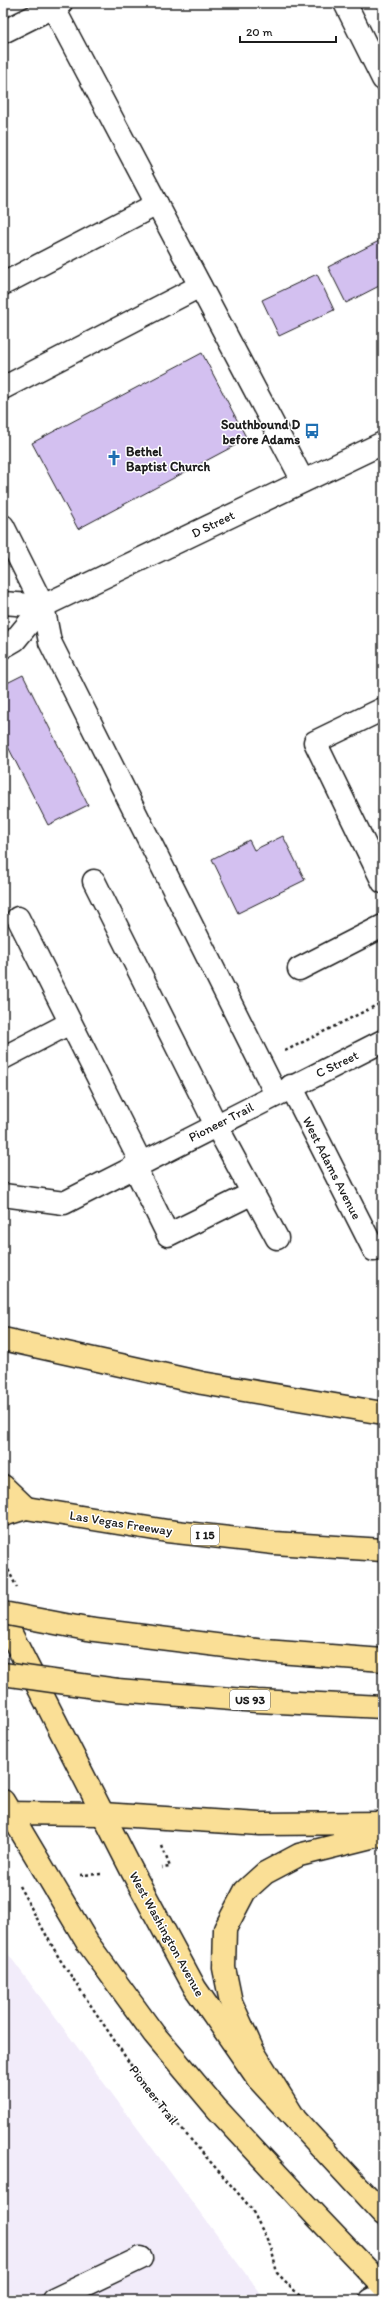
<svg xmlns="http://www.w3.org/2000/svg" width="386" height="2303" font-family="Itim,sans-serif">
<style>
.built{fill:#f2ecfa}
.building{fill:#d3c0f0;stroke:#1c1c1c}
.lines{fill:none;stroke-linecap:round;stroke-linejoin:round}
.minor-casing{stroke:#1c1c1c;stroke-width:25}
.major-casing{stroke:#1c1c1c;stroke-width:25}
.highway-casing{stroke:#1c1c1c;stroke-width:25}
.path{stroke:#1c1c1c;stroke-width:2.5;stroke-dasharray:3 3;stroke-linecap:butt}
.minor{stroke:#fff;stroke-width:22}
.major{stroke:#fadf96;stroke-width:22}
.highway{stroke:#fadf96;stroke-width:22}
.highway-bridge-casing{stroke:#1c1c1c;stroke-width:25;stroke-linecap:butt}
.highway-bridge{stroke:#fadf96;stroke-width:22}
.labels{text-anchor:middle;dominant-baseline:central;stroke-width:3;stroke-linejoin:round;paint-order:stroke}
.shield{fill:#fff;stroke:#606060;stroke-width:1}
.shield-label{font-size:12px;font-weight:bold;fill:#1c1c1c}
.poi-label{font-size:13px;font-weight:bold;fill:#1c1c1c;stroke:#fff;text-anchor:end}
.street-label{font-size:13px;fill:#1c1c1c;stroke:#fff}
</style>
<rect width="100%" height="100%" fill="#fff"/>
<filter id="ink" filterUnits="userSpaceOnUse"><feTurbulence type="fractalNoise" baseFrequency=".025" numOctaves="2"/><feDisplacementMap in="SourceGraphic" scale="8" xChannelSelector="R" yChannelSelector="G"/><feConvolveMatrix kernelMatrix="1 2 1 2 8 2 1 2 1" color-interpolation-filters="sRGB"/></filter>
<g filter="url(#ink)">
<path class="built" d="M 3,1947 L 265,2300 L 3,2300 Z"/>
<g class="building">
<path d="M 383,239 L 383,284 L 346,303 L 328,267 Z"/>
<path d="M 317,274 L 334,310 L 279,336 L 262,300 Z"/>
<path d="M 202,353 L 247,439 L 78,529 L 32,443 Z"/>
<path d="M 23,675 L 88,805 L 48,825 L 3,737 L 3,685 Z"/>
<path d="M 283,836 L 305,880 L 238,913 L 212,859 L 249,840 L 254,850 Z"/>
</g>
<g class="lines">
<defs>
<g id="minor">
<path d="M 51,3 L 303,481"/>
<path d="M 345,3 L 383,79"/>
<path d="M 3,32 L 61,3"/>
<path d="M 3,284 L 157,204"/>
<path d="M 3,388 L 200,286"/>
<path d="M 3,526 L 43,606 L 50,642 L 276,1094"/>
<path d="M 3,603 L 43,606"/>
<path d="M 3,647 L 15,640 L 43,606 L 383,443"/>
<path d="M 383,709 L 315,742 L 383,882"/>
<path d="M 94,881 L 216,1125 L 277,1238"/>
<path d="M 18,918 L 141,1163"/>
<path d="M 299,969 L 383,926"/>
<path d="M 3,1058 L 70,1023"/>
<path d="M 291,1086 L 374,1250"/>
<path d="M 134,1166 L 168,1235 L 253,1193"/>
<path d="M 3,1195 L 64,1203 L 383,1041"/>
<path d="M 53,2300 L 141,2258"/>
<path d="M 371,2300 L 383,2294"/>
</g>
<g id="major">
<path d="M 3,1618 L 132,1871 L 195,1988 L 259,2080 L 383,2214"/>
<path d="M 3,1801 L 87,1942 L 154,2034 L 217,2109 L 316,2216 L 383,2286"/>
<path d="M 3,1813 L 102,1814"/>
</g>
<g id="highway">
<path d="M 3,1339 L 202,1383 L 383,1413"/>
<path d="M 3,1486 L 26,1508"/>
<path d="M 3,1515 L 26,1508 L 167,1531 L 274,1543 L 383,1550"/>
<path d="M 87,1629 L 265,1651 L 383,1660"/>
<path d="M 117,1690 L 257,1701 L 383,1707"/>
<path d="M 102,1814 L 260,1824 L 383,1823"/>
<path d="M 294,2117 L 253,2051 L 231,2002 L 224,1968 L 225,1929 L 245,1891 L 265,1873 L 299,1855 L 383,1834"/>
</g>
</defs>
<use href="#minor" class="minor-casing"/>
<use href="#major" class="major-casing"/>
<use href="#highway" class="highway-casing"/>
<g class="path">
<path d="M 285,1051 L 383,1002"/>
<path d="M 3,1559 L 17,1588"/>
<path d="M 162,1846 L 170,1867 L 162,1868"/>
<path d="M 80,1875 L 103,1874"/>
<path d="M 19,1886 L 59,1958 L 149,2092 L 251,2208 L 271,2247 L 277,2273 L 304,2300"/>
</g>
<use href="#minor" class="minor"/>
<use href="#major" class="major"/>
<use href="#highway" class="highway"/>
<defs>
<g id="highway-bridge">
<path d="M 3,1613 L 87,1629"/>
<path d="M 3,1674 L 117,1690"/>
</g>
</defs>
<use href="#highway-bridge" class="highway-bridge-casing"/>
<use href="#highway-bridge" class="highway-bridge"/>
</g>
</g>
<defs>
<symbol id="bus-bare" viewBox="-9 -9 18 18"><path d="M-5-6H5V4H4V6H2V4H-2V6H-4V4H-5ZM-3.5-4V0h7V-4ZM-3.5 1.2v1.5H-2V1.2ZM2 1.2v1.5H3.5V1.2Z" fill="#1f6fb2" stroke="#fff" stroke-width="2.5" paint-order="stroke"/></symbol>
<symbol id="church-bare" viewBox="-9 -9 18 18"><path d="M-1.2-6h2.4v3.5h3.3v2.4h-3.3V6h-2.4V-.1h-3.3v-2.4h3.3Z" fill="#1f6fb2" stroke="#fff" stroke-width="2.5" paint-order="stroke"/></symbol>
</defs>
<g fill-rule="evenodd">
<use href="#bus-bare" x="301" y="420" width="22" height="22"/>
<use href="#church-bare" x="103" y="447" width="22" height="22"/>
</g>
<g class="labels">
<g class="shield">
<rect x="191" y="1525" width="28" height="20" rx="3"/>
<rect x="230" y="1690" width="40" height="20" rx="3"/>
</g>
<g class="shield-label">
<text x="205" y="1535">I 15</text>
<text x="250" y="1700">US 93</text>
</g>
<g class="poi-label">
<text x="300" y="424">Southbound D<tspan x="300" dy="15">before Adams</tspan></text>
<text x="126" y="451" text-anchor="start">Bethel<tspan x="126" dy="15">Baptist Church</tspan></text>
</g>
<g class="street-label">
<text transform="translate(213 524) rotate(-26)">D Street</text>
<text transform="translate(337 1064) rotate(-26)">C Street</text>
<text transform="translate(221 1122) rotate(-27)">Pioneer Trail</text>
<text transform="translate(332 1168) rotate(63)">West Adams Avenue</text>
<text transform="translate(121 1523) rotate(9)">Las Vegas Freeway</text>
<text transform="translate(167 1934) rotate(61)">West Washington Avenue</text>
<text transform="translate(154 2095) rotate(52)">Pioneer Trail</text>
</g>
</g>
<rect width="386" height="2303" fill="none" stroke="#fff" stroke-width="16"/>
<rect x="8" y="8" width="370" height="2287" fill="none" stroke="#1c1c1c" stroke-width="1.5" filter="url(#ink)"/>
<path d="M240 36v6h96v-6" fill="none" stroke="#1c1c1c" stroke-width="2"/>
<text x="246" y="36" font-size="12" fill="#1c1c1c" stroke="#ffffff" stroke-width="3" paint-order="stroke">20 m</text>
</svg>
